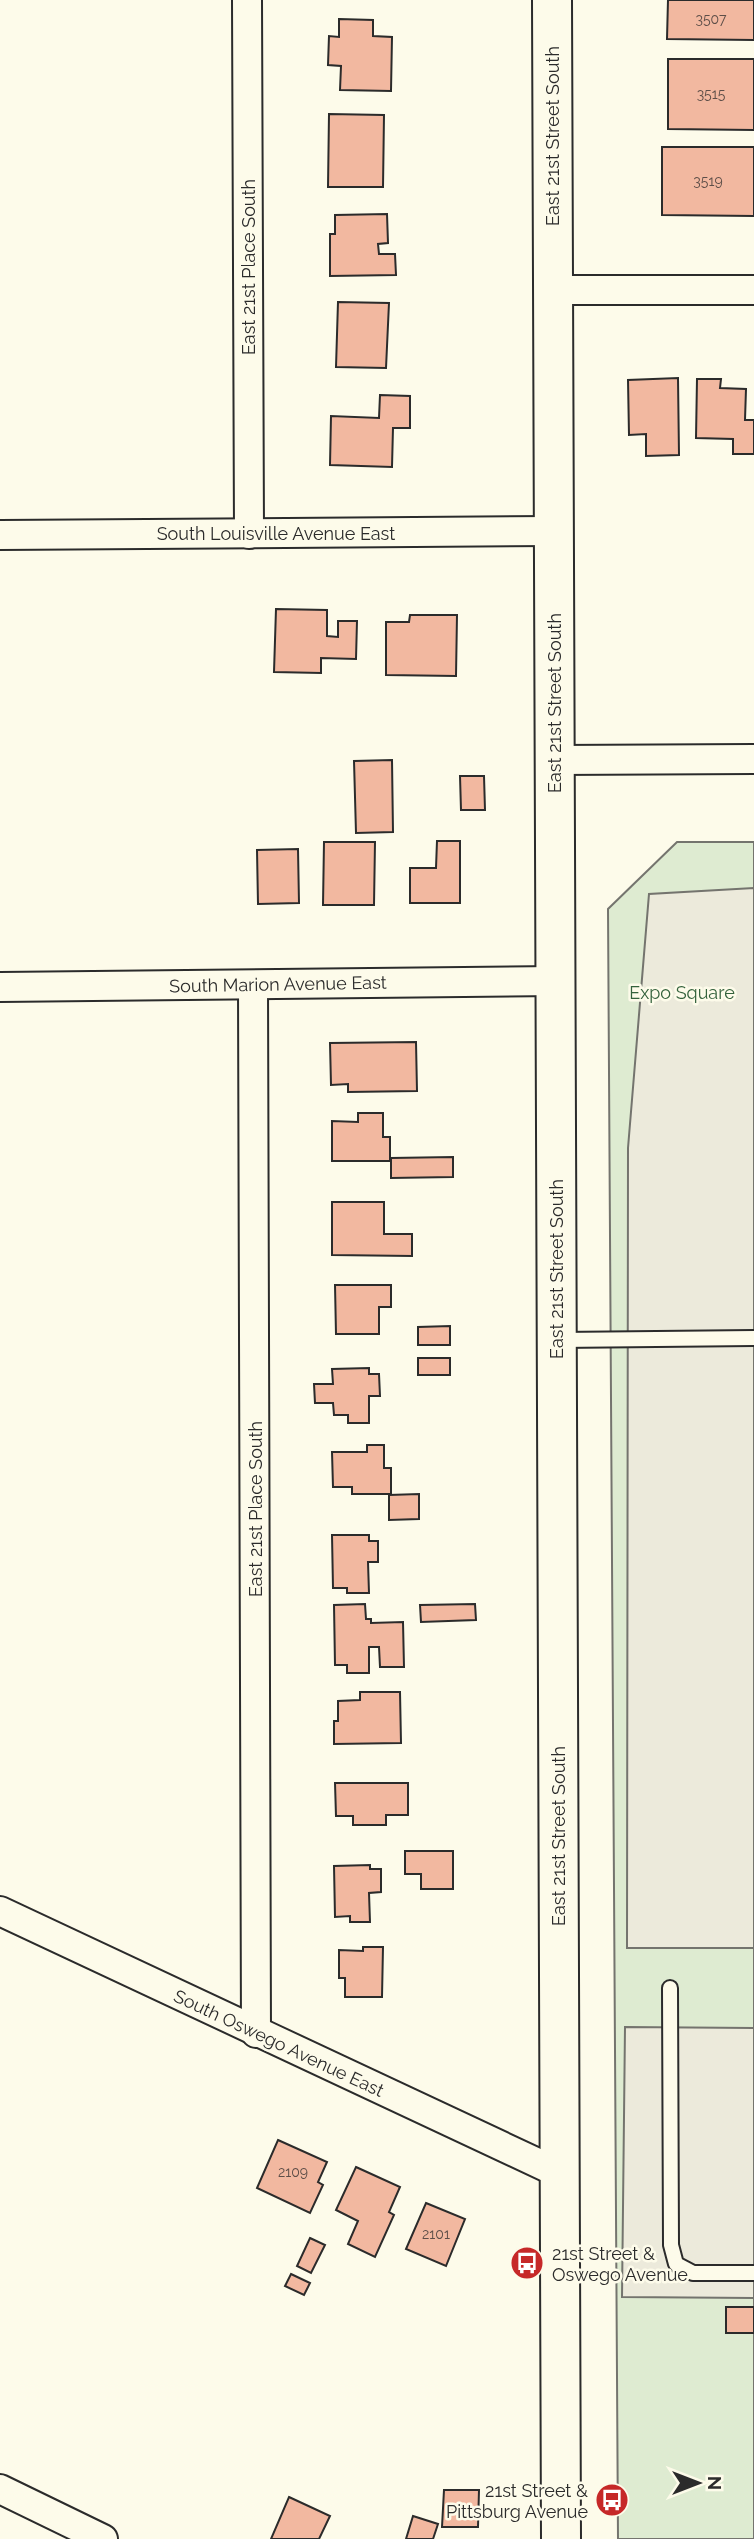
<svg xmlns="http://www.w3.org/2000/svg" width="754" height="2539" font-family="Raleway,sans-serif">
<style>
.green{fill:#deebd1;stroke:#74746e;stroke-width:2}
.parking{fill:#eceadb;stroke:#74746e;stroke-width:2}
.building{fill:#f2b8a0;stroke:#2b2b2b;stroke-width:2}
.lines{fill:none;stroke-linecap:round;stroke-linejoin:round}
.service-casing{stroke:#2b2b2b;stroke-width:18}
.minor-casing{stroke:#2b2b2b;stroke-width:32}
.secondary-casing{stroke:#2b2b2b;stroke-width:42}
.service{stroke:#fdfbea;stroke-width:14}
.minor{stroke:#fdfbea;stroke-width:28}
.secondary{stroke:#fdfbea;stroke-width:38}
.labels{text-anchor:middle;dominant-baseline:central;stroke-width:5;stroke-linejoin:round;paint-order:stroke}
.number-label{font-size:14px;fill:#5d4e48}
.street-label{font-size:18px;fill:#2b2b2b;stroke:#fdfbea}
.park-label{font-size:18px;fill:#34623c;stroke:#fdfbea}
.poi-label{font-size:18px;fill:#2b2b2b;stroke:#fdfbea;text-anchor:start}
</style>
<rect width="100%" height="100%" fill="#fdfbea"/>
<path class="green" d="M 677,842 L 754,842 L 754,2539 L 618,2539 L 608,909 Z"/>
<g class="parking">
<path d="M 754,888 L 754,1948 L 627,1948 L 628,1148 L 649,894 Z"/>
<path d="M 625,2027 L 754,2028 L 754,2298 L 622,2297 Z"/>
</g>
<g class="building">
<path d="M 668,0 L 754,0 L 754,40 L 667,39 Z"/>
<path d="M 339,19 L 373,20 L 373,36 L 392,37 L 391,91 L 340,90 L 341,66 L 328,65 L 329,36 L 339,37 Z"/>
<path d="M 668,59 L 754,59 L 754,130 L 668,129 Z"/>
<path d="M 329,114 L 384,115 L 383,187 L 328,187 Z"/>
<path d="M 662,147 L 754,147 L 754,216 L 662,215 Z"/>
<path d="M 387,214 L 388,243 L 378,244 L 379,254 L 395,254 L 396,275 L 330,276 L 330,234 L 335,234 L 335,215 Z"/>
<path d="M 338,302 L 389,303 L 386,368 L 336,367 Z"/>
<path d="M 678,378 L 679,455 L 646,456 L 646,434 L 629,435 L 628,380 Z"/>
<path d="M 697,379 L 721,379 L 720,388 L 746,389 L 745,420 L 754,420 L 754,454 L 733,454 L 733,439 L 696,438 Z"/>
<path d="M 380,395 L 410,396 L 410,428 L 393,428 L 392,467 L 330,465 L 331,416 L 379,418 Z"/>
<path d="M 276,609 L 327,610 L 327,636 L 338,637 L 338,621 L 357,621 L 356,659 L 321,658 L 321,673 L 274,672 Z"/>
<path d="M 410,615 L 457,615 L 456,676 L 386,675 L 386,622 L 409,622 Z"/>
<path d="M 392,760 L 393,832 L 356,833 L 354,761 Z"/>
<path d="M 460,776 L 484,776 L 485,810 L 461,810 Z"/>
<path d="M 437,841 L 460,841 L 460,903 L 410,903 L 410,868 L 436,868 Z"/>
<path d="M 324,842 L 375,842 L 374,905 L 323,905 Z"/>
<path d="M 298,849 L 299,903 L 258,904 L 257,850 Z"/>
<path d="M 416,1042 L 417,1091 L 348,1092 L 348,1084 L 331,1085 L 330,1043 Z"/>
<path d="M 358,1113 L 383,1113 L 383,1137 L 390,1137 L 390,1161 L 332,1161 L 332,1121 L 358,1122 Z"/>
<path d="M 453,1157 L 453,1177 L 391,1178 L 391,1158 Z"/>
<path d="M 332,1202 L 384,1202 L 384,1234 L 412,1234 L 412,1256 L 332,1255 Z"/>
<path d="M 335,1285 L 391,1285 L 391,1307 L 379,1307 L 379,1334 L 336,1334 Z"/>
<path d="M 450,1326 L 450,1345 L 418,1345 L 418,1327 Z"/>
<rect x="418" y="1358" width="32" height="17"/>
<path d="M 369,1368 L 369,1374 L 379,1374 L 380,1396 L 369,1396 L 369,1423 L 348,1423 L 348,1415 L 334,1415 L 333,1403 L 315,1403 L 314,1384 L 333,1384 L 332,1369 Z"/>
<path d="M 367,1445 L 384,1445 L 384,1468 L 391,1468 L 391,1494 L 352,1494 L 352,1487 L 333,1487 L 332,1452 L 367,1452 Z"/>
<path d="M 419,1494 L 419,1519 L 389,1520 L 389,1495 Z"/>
<path d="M 332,1535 L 369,1535 L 369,1541 L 378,1541 L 378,1562 L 368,1562 L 369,1593 L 347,1593 L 347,1588 L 333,1588 Z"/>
<path d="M 365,1604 L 366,1619 L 371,1619 L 371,1623 L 403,1622 L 404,1667 L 380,1667 L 379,1647 L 369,1647 L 369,1673 L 347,1673 L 347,1665 L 335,1665 L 334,1605 Z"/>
<path d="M 475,1604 L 476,1620 L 421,1622 L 420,1605 Z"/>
<path d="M 360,1692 L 400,1692 L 401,1743 L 334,1744 L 334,1721 L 338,1721 L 338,1701 L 360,1700 Z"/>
<path d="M 335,1783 L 408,1783 L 408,1815 L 386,1815 L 386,1825 L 353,1825 L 353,1816 L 336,1816 Z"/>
<path d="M 405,1851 L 453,1851 L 453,1889 L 421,1889 L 421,1874 L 405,1874 Z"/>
<path d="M 370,1865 L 370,1869 L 381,1869 L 381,1892 L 369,1893 L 370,1922 L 350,1922 L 350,1916 L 335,1917 L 334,1866 Z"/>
<path d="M 363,1947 L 383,1947 L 382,1997 L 345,1997 L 345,1978 L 339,1978 L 339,1950 L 363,1951 Z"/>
<path d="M 278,2140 L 327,2162 L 318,2182 L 323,2185 L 310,2213 L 257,2188 Z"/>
<path d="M 356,2167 L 400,2187 L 389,2212 L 394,2215 L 375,2257 L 348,2244 L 358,2221 L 336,2210 Z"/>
<path d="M 426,2203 L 465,2219 L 446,2266 L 406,2249 Z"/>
<path d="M 310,2238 L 325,2245 L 311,2273 L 297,2266 Z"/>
<path d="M 291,2274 L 310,2283 L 304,2295 L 285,2286 Z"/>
<rect x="726" y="2307" width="28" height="26"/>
<path d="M 444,2490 L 479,2490 L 478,2527 L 442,2527 Z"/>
<path d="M 289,2497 L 330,2516 L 319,2539 L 271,2539 Z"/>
<path d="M 413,2516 L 438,2524 L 433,2539 L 406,2539 Z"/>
</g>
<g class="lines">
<defs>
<g id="service">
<path d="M 559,1340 L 754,1338"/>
<path d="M 670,1988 L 671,2245 L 676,2264 L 693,2273 L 754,2273"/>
</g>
<g id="minor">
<path d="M 247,0 L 249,534"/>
<path d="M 552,290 L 754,290"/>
<path d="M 0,535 L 553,531"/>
<path d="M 555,760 L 754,759"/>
<path d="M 253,985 L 256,2033"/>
<path d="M 0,987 L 556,981"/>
<path d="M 0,1911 L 559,2173"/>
<path d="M 0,2489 L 103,2539"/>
</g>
<path id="secondary" d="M 552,0 L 561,2539"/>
</defs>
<use href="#service" class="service-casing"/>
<use href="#minor" class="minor-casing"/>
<use href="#secondary" class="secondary-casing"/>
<use href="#service" class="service"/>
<use href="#minor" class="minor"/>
<use href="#secondary" class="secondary"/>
</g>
<defs>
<symbol id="bus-disc" viewBox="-11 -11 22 22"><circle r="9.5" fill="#c62828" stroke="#fdfbea"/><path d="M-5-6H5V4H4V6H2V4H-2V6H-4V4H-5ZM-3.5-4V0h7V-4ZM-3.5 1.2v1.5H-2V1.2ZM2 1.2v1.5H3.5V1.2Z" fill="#fff"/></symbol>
</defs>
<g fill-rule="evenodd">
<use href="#bus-disc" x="508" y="2244" width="38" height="38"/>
<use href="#bus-disc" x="593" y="2481" width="38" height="38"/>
</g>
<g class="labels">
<g class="number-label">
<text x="711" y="19">3507</text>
<text x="711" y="94">3515</text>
<text x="708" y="181">3519</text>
<text x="293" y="2172">2109</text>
<text x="436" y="2234">2101</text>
</g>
<g class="street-label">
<text transform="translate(552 136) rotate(-90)">East 21st Street South</text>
<text transform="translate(248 267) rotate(-90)">East 21st Place South</text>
<text x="276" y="533">South Louisville Avenue East</text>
<text transform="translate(554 703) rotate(-90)">East 21st Street South</text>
<text transform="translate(278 984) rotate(-1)">South Marion Avenue East</text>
<text transform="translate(556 1269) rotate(-90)">East 21st Street South</text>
<text transform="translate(255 1509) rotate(-90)">East 21st Place South</text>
<text transform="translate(558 1836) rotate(-90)">East 21st Street South</text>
<text transform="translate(279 2043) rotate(25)">South Oswego Avenue East</text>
</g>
<g class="park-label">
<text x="682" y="992">Expo Square</text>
</g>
<g class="poi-label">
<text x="552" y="2253">21st Street &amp;<tspan x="552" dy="21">Oswego Avenue</tspan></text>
<text x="588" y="2490" text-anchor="end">21st Street &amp;<tspan x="588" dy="21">Pittsburg Avenue</tspan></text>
</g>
</g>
<g transform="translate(698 2483) rotate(90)" stroke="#fdfbea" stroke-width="5" paint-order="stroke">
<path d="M0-5L12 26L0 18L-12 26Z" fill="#2b2b2b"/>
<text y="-10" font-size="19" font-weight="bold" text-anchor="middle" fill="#2b2b2b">N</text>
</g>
</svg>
